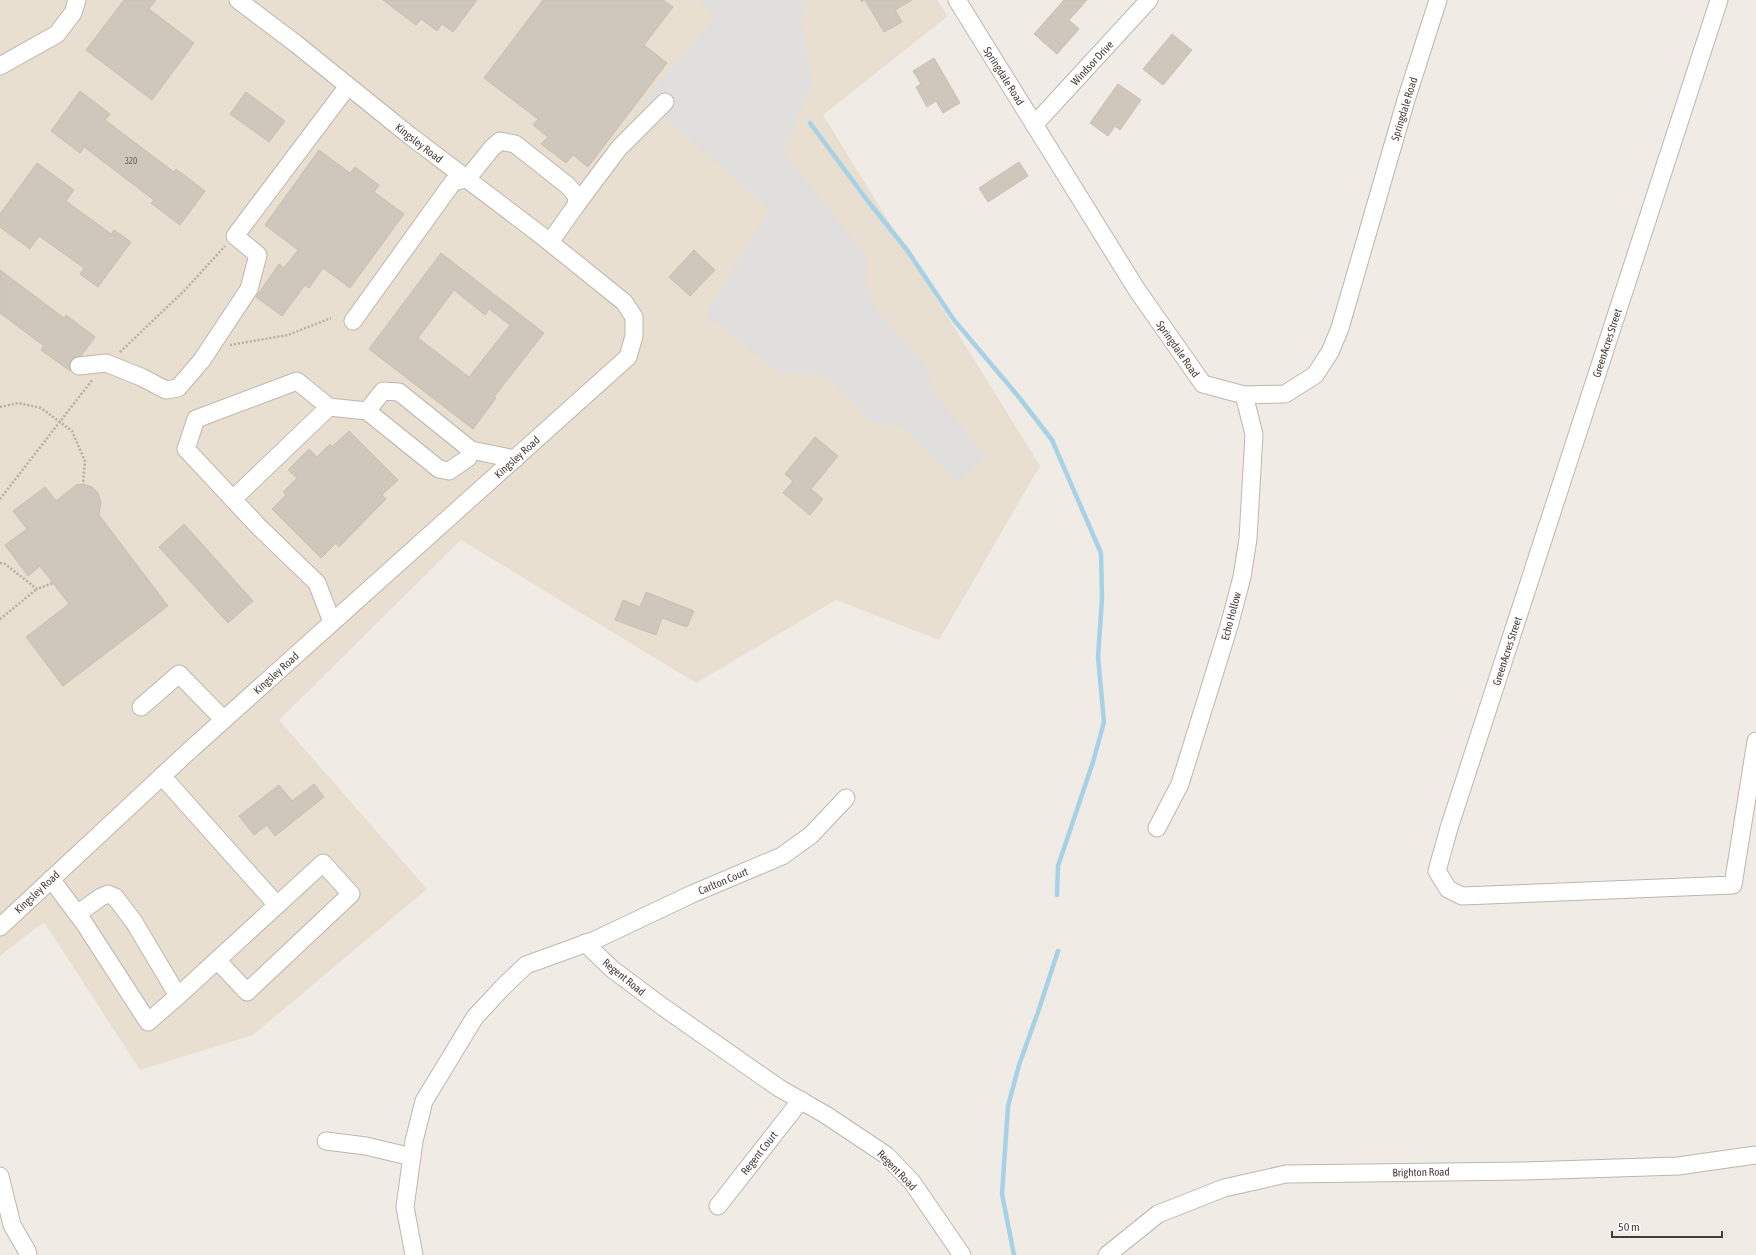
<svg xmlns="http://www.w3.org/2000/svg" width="1756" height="1255" font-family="'Asap Condensed',sans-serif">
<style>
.education{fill:#e8dfd0}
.parking{fill:#e1dfdd}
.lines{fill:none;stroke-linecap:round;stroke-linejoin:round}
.stream{stroke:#a7d1e7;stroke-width:4.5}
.building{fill:#d0c7bc;stroke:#cabeb0;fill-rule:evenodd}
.minor-casing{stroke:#bdb6ac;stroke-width:19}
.path{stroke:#baad9c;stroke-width:2.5;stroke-dasharray:2 2;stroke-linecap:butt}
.minor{stroke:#fff;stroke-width:17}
.labels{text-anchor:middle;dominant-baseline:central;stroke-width:3.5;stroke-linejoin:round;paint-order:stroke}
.number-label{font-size:9px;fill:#665f57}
.street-label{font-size:11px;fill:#423c35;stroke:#fff}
</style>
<rect width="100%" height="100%" fill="#f0ece5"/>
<path class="education" d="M 0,0 L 937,0 L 948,16 L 823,115 L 1040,466 L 939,640 L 836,600 L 696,683 L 461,540 L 279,720 L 427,889 L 253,1035 L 140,1070 L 44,922 L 0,956 Z"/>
<path class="parking" d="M 698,0 L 806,0 L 801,19 L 812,84 L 783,152 L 866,255 L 867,290 L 873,305 L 927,367 L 934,393 L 986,456 L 957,483 L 901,427 L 871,422 L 825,375 L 781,374 L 705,314 L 769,209 L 645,100 L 715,18 Z"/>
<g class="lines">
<g class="stream">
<path d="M 810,123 L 867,200 L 907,250 L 954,320 L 1018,396 L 1052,440 L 1101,553 L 1102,599 L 1098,657 L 1104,722 L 1093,762 L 1058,866 L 1057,895"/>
<path d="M 1014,1255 L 1002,1194 L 1008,1106 L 1019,1065 L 1038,1012 L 1058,951"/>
</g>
</g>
<g class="building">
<path d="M 124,0 L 156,0 L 149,9 L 194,43 L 152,100 L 86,50 Z"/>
<path d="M 383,0 L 477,0 L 453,32 L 442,24 L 437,31 L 421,19 L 416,25 Z"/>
<path d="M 543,0 L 663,0 L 673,7 L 644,45 L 667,63 L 588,167 L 573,155 L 566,163 L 541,144 L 548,137 L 533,125 L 538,119 L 484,78 Z"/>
<path d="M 865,0 L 912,0 L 895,10 L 902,22 L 884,32 Z"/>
<path d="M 1064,0 L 1087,0 L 1069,20 L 1079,29 L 1057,54 L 1034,34 Z"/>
<path d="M 1172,34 L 1192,50 L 1163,85 L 1143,69 Z"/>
<path d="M 934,58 L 960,103 L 943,113 L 936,101 L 927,107 L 916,87 L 921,84 L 913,71 Z"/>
<path d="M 1118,84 L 1141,100 L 1120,130 L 1115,126 L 1108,136 L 1090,123 Z"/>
<path d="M 80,91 L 110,114 L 105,120 L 174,172 L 176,169 L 205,191 L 180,225 L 151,203 L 154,200 L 84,147 L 80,153 L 51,131 Z"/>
<path d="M 246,92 L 285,121 L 269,142 L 230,114 Z"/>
<path d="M 319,150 L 350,173 L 355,167 L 379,185 L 374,192 L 404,214 L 350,288 L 323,268 L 309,288 L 305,285 L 282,316 L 256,297 L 279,264 L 284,268 L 298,250 L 265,225 Z"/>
<path d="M 1019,162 L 1028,176 L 988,202 L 979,188 Z"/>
<path d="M 37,163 L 74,190 L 66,201 L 111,234 L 114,230 L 131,242 L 98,287 L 80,274 L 84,268 L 39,236 L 30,249 L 0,227 L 0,214 Z"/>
<path d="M 694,250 L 715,270 L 690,296 L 669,277 Z"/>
<path d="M 441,253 L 544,333 L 494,397 L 496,398 L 473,429 L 369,349 ZM 454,290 L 485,315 L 489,309 L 510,325 L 469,377 L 418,338 Z"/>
<path d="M 0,270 L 64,318 L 66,315 L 95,337 L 81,356 L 73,358 L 70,362 L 70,371 L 41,350 L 44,346 L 0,313 Z"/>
<path d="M 349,431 L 398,480 L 382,495 L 386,499 L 339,547 L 336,543 L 321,558 L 272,509 L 286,495 L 283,492 L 297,478 L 288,470 L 309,449 L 317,457 L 330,444 L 332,447 Z"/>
<path d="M 815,437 L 838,456 L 811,489 L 823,499 L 810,515 L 783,493 L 793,481 L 785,474 Z"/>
<path d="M 83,484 L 92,487 L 98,493 L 101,503 L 99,515 L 168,606 L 63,686 L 26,637 L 69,604 L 40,566 L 28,576 L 5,545 L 27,529 L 13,511 L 45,487 L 56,501 L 76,485 Z"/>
<path d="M 184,524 L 253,601 L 228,623 L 159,547 Z"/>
<path d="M 646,592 L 694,611 L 687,627 L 662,618 L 656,635 L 615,620 L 623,600 L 640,607 Z"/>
<path d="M 314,784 L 324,797 L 275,836 L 267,825 L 254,835 L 239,816 L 279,785 L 292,801 Z"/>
</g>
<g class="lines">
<defs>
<g id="minor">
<path d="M 957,0 L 1137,290 L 1203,384 L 1244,395 L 1285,394 L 1315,375 L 1330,352 L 1340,328 L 1406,100 L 1438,0"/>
<path d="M 1719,0 L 1449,828 L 1437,871 L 1448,889 L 1462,896 L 1733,885 L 1756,741"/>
<path d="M 0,66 L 57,34 L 73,13 L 77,0"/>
<path d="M 1034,125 L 1149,0"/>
<path d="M 577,204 L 619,148 L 665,102"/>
<path d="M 353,321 L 453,182 L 467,179 L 492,148 L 500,141 L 515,144 L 567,185 L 576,195 L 577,204 L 550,242"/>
<path d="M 79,366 L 106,363 L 141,377 L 166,390 L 178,388 L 202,360 L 249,289 L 258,255 L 235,236 L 348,86"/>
<path d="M 367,411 L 383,391 L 399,392 L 471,450 L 515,459"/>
<path d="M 233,499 L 329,407"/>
<path d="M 332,622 L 317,583 L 258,526 L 186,449 L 196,419 L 297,381 L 329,407 L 367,411 L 439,469 L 449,471 L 468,458 L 471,450"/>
<path d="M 141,707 L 179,674 L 224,720"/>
<path d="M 162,776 L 277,905"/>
<path d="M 1157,828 L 1180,784 L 1229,626 L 1242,577 L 1248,539 L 1254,434 L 1244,395"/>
<path d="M 51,879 L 84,923 L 148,1022 L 178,996 L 134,922 L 115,897 L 108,894 L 101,897 L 77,914"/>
<path d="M 0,927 L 189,751 L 628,357 L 634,336 L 634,317 L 624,302 L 542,236 L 409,135 L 295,43 L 238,0"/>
<path d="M 585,943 L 612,969 L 663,1007 L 779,1088 L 826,1115 L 886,1155 L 912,1182 L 962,1255"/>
<path d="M 178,996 L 323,863 L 351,894 L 247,992 L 217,960"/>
<path d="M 326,1141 L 366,1146 L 412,1157"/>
<path d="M 0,1176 L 12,1225 L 27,1251 L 28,1255"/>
<path d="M 718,1206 L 801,1100"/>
<path d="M 414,1255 L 405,1207 L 414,1141 L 424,1101 L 475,1017 L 503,987 L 526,965 L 595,940 L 692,894 L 782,856 L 811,835 L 846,798"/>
<path d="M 1107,1255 L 1158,1214 L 1224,1188 L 1286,1174 L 1524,1171 L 1678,1166 L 1756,1155"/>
</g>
</defs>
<use href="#minor" class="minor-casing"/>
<g class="path">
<path d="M 861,0 L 865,1"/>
<path d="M 230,345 L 288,335 L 331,318"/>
<path d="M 120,352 L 185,290 L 225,246"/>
<path d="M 0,407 L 18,403 L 41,408 L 72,431 L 85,461 L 83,484"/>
<path d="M 0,499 L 93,379"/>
<path d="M 0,563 L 5,564 L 37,589 L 53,583"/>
<path d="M 0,619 L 37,589"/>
</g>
<use href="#minor" class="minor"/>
</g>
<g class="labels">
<g class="number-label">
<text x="131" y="161">320</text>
</g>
<g class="street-label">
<text transform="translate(1092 63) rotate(-47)">Windsor Drive</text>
<text transform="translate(1004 76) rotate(58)">Springdale Road</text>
<text transform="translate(1404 109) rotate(-73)">Springdale Road</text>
<text transform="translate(419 143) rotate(38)">Kingsley Road</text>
<text transform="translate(1607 343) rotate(-72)">GreenAcres Street</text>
<text transform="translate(1178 349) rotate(55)">Springdale Road</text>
<text transform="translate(517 457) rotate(-42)">Kingsley Road</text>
<text transform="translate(1231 616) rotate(-75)">Echo Hollow</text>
<text transform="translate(1507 651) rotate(-72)">GreenAcres Street</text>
<text transform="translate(276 673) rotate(-42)">Kingsley Road</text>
<text transform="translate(723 881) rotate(-23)">Carlton Court</text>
<text transform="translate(37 892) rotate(-43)">Kingsley Road</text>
<text transform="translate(624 977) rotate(39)">Regent Road</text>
<text transform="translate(759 1153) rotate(-52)">Regent Court</text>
<text transform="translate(897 1170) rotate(46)">Regent Road</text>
<text transform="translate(1421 1172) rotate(-1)">Brighton Road</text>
</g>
</g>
<path d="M1612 1231v6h110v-6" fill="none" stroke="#423c35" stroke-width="2"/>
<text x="1618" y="1231" font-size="12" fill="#423c35" stroke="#ffffff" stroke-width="3" paint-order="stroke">50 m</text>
</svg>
